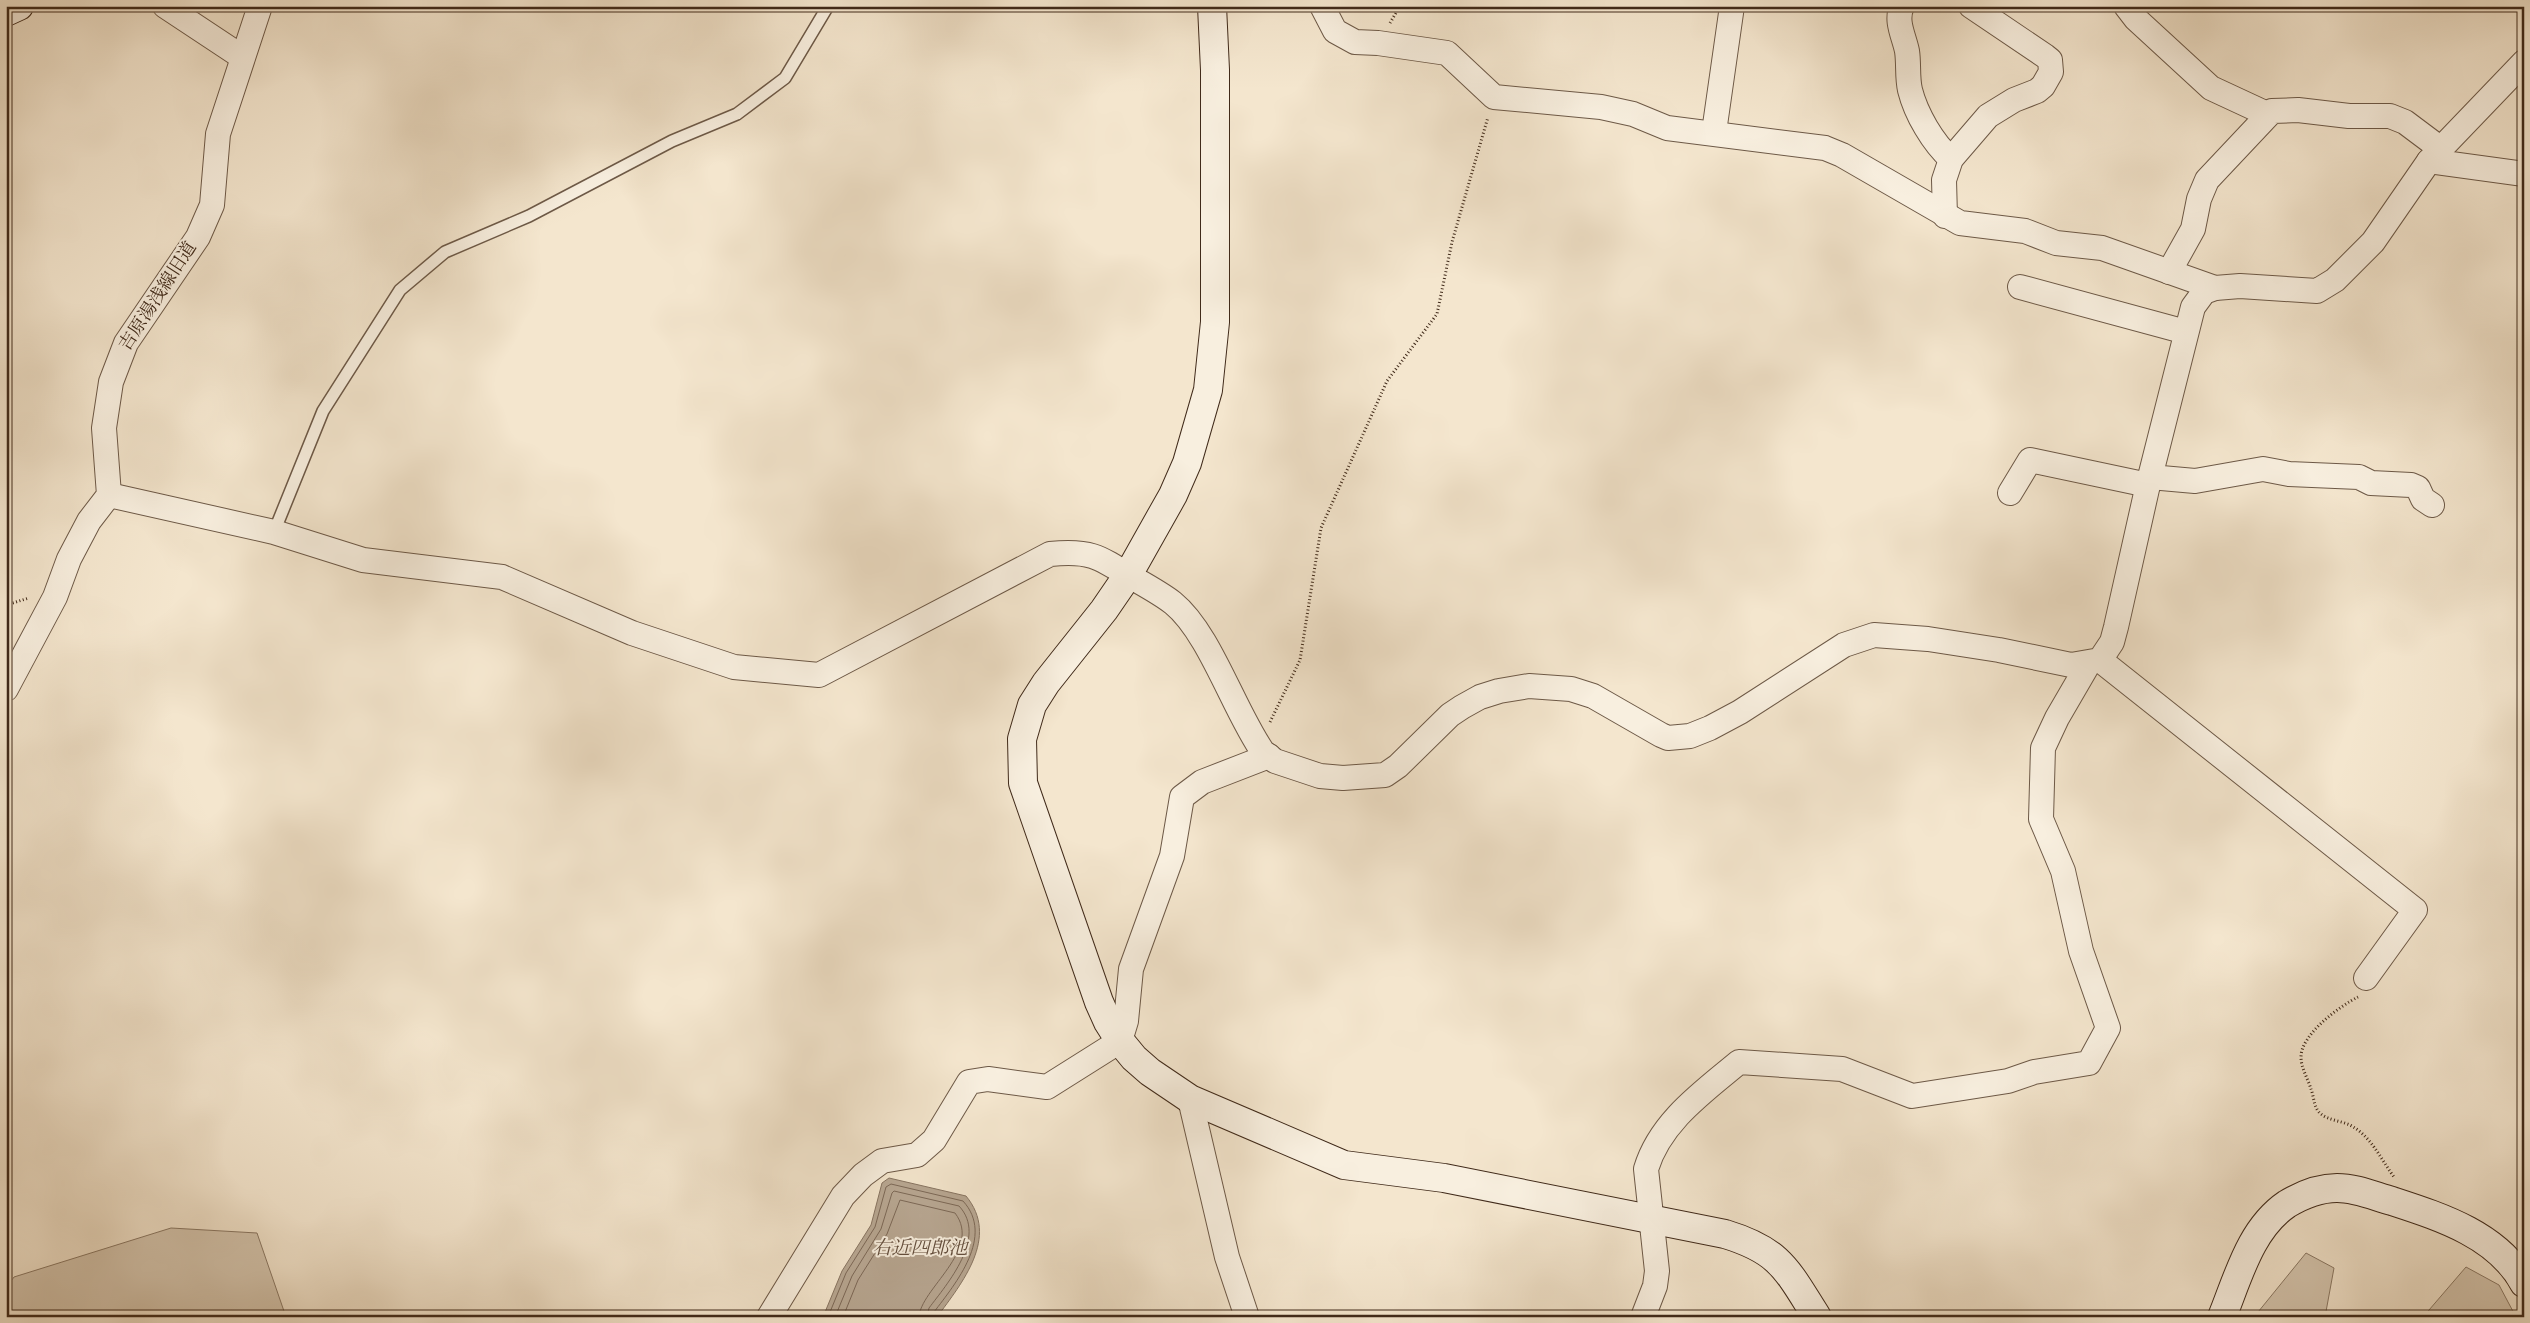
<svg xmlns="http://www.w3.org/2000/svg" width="2530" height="1323" font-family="'Sorts Mill Goudy','Noto Serif JP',serif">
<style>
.green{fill:#d5c6af;stroke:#8a7864}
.water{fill:#b7a691;stroke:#877461}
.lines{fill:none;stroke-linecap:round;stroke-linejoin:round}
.shore{stroke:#7c6856;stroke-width:1}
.lane-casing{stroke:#6d5947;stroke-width:14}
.street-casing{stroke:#6d5947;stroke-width:26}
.secondary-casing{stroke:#402a1a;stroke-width:30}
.path{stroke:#402a1a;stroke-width:3;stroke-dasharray:1 2.5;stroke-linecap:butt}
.lane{stroke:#f8efdf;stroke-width:11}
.street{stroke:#f8efdf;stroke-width:24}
.secondary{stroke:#f8efdf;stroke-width:28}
.labels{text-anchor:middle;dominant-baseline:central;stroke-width:4;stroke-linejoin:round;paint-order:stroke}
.street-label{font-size:18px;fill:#402a1a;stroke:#f8efdf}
.water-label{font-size:19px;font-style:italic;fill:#644f3e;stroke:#f8efdf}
</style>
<rect width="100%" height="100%" fill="#f4e6ce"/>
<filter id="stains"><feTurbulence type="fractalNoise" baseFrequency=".004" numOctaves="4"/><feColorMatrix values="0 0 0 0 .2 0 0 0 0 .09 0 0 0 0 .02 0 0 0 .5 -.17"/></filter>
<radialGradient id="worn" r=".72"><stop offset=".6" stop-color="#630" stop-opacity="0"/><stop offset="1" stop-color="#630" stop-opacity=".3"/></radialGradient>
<g class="green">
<path d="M 171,1228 L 257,1233 L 286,1317 L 6,1317 L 6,1288 L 14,1277 Z"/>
<path d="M 2306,1253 L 2334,1268 L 2325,1317 L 2254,1317 Z"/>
<path d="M 2466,1267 L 2499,1285 L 2516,1317 L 2423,1317 Z"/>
</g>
<path class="water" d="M 889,1178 L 966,1196 C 1000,1237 962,1283 937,1317 L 823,1317 L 842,1271 L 871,1225 L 882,1183 Z"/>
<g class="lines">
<g class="shore">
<path d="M 828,1317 L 846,1273 L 875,1227 L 886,1187 L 891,1184 L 963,1201 C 995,1236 956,1283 934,1312 L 933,1317"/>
<path d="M 835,1317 L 852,1276 L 881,1229 L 892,1193 L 894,1191 L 959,1206 C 988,1237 947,1284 929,1308 L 927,1317"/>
<path d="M 843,1317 L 858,1280 L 887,1234 L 900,1200 L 955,1213 C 983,1250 920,1289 919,1317"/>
</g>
<defs>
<path id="lane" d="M 274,532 L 323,411 L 400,290 L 445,252 L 529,216 L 672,141 L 737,114 L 785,78 L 828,6"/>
<g id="street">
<path d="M 165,6 L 242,57"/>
<path d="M 1322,6 L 1335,31 L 1355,42 L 1378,43 L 1447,53 L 1494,97 L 1601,107 L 1633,114 L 1667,128 L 1825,148 L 1842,155 L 1960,223 L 2025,231 L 2056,243 L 2102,248 L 2215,288"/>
<path d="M 1902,6 C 1895,21 1904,36 1907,51 C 1909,64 1907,77 1910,90 C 1916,114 1933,143 1951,159"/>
<path d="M 2126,6 L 2136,19 L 2211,88 L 2267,114"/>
<path d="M 1714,132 L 1732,6"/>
<path d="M 2429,161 L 2524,174"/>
<path d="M 1945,216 L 1944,180 L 1951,159 L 1988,116 L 2014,100 L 2037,91 L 2043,86 L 2051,72 L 2050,60 L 2045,56 L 1971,6"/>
<path d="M 2169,272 L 2193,229 L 2199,199 L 2207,180 L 2272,111 L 2298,110 L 2349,116 L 2390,116 L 2405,122 L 2441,149"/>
<path d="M 2020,287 L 2186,332"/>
<path d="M 2150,477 L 2195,481 L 2263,469 L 2289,474 L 2359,477 L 2371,483 L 2411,485 L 2418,488 L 2423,499 L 2432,505"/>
<path d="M 2010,493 L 2030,460 L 2148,485"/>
<path d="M 109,495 L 274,532 L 363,560 L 502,577 L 632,633 L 734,667 L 819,675 L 1050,554 C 1089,550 1098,556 1131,577 C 1145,585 1160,593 1173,603 C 1210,633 1234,711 1263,752 L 1275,761 L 1320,776 L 1343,778 L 1385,775 L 1398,766 L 1450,715 L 1462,707 L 1480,697 L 1499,691 L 1529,686 L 1571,689 L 1593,696 L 1661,735 L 1668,738 L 1690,736 L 1710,728 L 1740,712 L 1844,645 L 1874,635 L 1928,639 L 1999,650 L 2071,665 L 2100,660 L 2112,642 L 2116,627 L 2147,489 L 2193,307 L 2204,292 L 2215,288 L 2240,286 L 2317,291 L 2335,280 L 2373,242 L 2429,161 L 2524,62"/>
<path d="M 2100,660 L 2415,910 L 2366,978"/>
<path d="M 6,689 L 55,597 L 69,559 L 89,521 L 109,495 L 104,428 L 111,382 L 126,343 L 198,237 L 212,205 L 218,134 L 260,6"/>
<path d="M 1190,1099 L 1227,1257 L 1247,1317"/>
<path d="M 769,1317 L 843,1196 L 863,1175 L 882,1161 L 917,1155 L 934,1140 L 969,1082 L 988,1079 L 1047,1087 L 1120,1041 L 1126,1021 L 1131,969 L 1172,856 L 1182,797 L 1202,782 L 1269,756"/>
<path d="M 1643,1317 L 1655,1286 L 1657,1271 L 1646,1169 C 1660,1122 1703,1092 1739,1062 L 1842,1069 L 1912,1096 L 2008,1081 L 2034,1072 L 2089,1063 L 2108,1028 L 2081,951 L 2063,871 L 2041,819 L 2043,748 L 2057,718 L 2089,663"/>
</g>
<g id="secondary">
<path d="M 1212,6 L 1215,70 L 1215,322 L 1208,390 L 1187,463 L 1173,495 L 1128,575 L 1104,610 L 1046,683 L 1032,705 L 1022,739 L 1023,783 L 1099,1002 L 1108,1022 L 1120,1041 L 1134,1058 L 1150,1072 L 1190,1099 L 1344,1165 L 1444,1178 L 1725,1234 C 1781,1251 1787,1270 1817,1317"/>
<path d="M 6,12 L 19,6"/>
<path d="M 2222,1317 C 2238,1278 2250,1229 2287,1204 C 2302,1195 2320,1188 2337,1188 C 2356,1188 2374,1196 2392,1201 C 2441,1217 2498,1235 2524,1283"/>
</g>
</defs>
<use href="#lane" class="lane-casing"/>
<use href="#street" class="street-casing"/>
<use href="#secondary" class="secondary-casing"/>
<g class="path">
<path d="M 1390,23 L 1400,6"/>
<path d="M 6,605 L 29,598"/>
<path d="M 1270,722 L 1300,660 L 1321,528 L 1387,381 L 1437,314 L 1452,242 L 1488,117"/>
<path d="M 2358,997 C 2340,1006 2301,1034 2301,1057 C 2301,1068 2308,1079 2311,1089 C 2314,1097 2314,1109 2321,1114 C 2328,1120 2341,1121 2350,1125 C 2372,1137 2380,1158 2394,1177"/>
</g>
<use href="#lane" class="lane"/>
<use href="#street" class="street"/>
<use href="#secondary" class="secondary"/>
</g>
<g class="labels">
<g class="street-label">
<text transform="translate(159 297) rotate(-57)">吉原湯浅線旧道</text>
</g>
<g class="water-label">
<text x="920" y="1249">右近四郎池</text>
</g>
</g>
<rect width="2530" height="1323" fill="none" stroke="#f4e6ce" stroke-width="25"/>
<rect x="8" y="8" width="2515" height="1308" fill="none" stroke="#402a1a" stroke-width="2.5"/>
<rect x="12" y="12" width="2505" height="1298" fill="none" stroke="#402a1a"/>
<rect width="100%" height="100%" filter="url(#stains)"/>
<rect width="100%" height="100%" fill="url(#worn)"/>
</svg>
